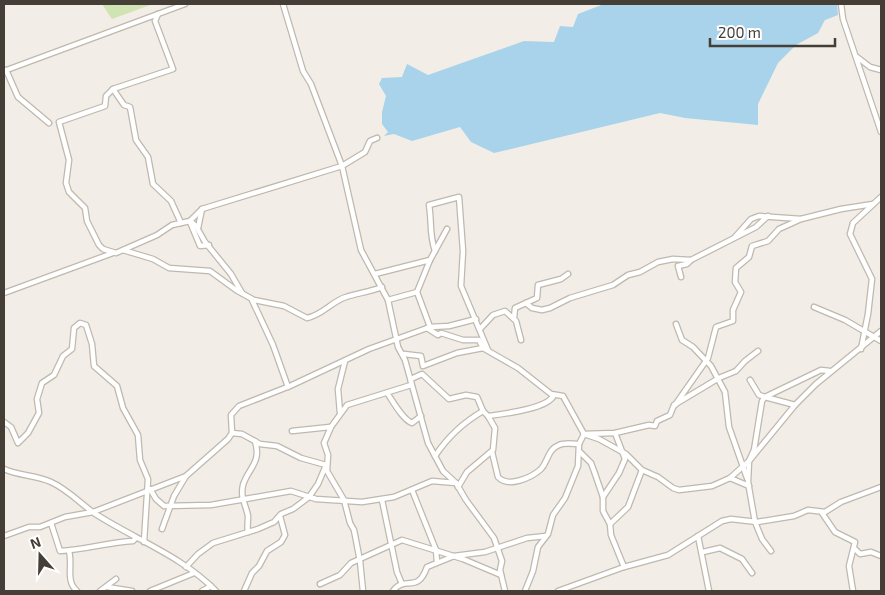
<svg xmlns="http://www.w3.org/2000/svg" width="885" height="595" font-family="'Exo 2',sans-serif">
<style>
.green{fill:#d0e3b3}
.water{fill:#a8d3ea}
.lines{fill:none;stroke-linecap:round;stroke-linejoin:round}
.street-casing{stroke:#bfb8ad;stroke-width:7}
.street{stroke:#fff;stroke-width:4.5}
</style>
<rect width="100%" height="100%" fill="#f2eee7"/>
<path class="green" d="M 102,4 L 153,4 L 112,19 Z"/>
<path class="water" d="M 604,4 L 837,4 L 838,15 L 825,20 L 818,33 L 796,45 L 778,63 L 758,104 L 758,125 L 685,118 L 660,113 L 494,153 L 471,142 L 460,127 L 412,141 L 394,134 L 384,136 L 388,132 L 382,124 L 382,112 L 386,96 L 379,84 L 382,78 L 402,77 L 407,64 L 428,75 L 524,41 L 554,42 L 560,26 L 573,27 L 578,14 Z"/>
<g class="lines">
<defs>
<g id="street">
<path d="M 283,4 L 303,71 L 311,84 L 342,166 L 361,250 L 388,300 L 398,347 L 405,360 L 428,443 L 443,471 L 456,483 L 466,500 L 494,538 L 502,561 L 500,570 L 505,591"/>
<path d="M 841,4 L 843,19 L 881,132"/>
<path d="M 158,14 L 155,21 L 173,69 L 113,89 L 106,96 L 105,106 L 59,122 L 69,160 L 66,183 L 69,192 L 85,208 L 87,221 L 99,245 L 103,249 L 116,253 L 157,235 L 172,225 L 190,221 L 202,209 L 342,166 L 365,152 L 370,141 L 377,138"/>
<path d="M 857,57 L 870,67 L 881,70"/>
<path d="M 6,70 L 18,97 L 49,123"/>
<path d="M 4,71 L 185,4"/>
<path d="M 113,89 L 124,105 L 130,107 L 136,140 L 148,157 L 153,184 L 171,201 L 181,223"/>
<path d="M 190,221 L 196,226 L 205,242 L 231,274 L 242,293"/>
<path d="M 190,222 L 200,246 L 209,245"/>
<path d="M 198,228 L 202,209"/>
<path d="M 735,237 L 751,219 L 759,216 L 801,219 L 841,209 L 873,204"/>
<path d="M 123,250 L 153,259 L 169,268 L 210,271 L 236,290 L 254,300 L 284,306 L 307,318 C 323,315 332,301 346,297 C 358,293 370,292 382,287"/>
<path d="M 435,251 C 429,234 432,222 429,205 L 459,197 L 463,251 L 461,286 L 488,350"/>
<path d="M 375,274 L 430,260"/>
<path d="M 681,277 L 678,266 L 687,264 L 691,260 L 756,227 L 768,216"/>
<path d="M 4,293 L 113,253"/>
<path d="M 252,300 L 273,345 L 288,387"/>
<path d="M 388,300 L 417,292"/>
<path d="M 526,303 L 532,308 L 542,310 L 550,308 L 570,298 L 613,285 L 628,275 L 640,272 L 658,262 L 673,259 L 691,260"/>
<path d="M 814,307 L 845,320 L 881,341"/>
<path d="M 514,318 L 515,308 L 537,298 L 538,285 L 561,279 L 568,274"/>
<path d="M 676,324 L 682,340 L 693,347 L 711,366 L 725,392 L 729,427 L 747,478"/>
<path d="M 430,327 L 417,292 L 430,260 L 447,229"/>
<path d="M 427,328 L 438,335 L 441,333 L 463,340 L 479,340 L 483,348 L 518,368 L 551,394 L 563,396 L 584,434 L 599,439 L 626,454 L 642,470 L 658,477 L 673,488 L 679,490 L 712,486 L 730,478 L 749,486"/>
<path d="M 480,329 L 493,315 L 505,311 L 516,321 L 521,340"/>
<path d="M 861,349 L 868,314 L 872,279 L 850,234 L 853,223 L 881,197"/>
<path d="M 404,354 L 421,356 L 423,366 L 457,353 L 483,348"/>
<path d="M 750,380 L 759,395 L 765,397 L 821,370 L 830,371"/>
<path d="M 411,382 L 411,379 L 422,374 L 449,399 L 466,395 L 477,397 L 483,411 L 488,416 C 503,414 548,409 554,395"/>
<path d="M 387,393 C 393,401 402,419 412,423 L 421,416"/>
<path d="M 675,405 L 708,358 L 716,327 L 733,321 L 733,310 L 741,292 L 735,282 L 736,268 L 749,257 L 752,246 L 768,241 L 779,229 L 801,219"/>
<path d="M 340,413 L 338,389 L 345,361"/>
<path d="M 4,422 L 11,427 L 18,443 L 28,433 L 39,413 L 37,399 L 42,383 L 54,375 L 63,356 L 72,349 L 74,328 L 80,323 L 86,325 L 92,344 L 94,366 L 117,386 L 123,408 L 138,435 L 140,460 L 148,479 L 144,542"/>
<path d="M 292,431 L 330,427"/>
<path d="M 492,452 L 498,477 C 508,488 531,478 541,469 C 549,460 547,450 559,445 C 565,442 573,444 579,444"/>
<path d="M 580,452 L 591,463 L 594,471 L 603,497 L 603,511 L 610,524 L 611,535 L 624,567"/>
<path d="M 435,456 C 447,438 464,422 483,411"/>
<path d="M 4,469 C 19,476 36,475 51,482 C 67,489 80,503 94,513 C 134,539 182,556 216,591"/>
<path d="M 730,478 L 749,461 L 754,450 L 762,401 L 765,397 L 795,405"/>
<path d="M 458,487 L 467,472 L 493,450 L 495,428 L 488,416"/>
<path d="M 150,489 L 156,499 L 164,506 L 211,505 L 291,491 L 316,499 L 362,502 L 394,497 L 432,481 L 456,483"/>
<path d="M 412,490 L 436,550 L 437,562"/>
<path d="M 603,497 L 619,473 L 625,459 L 615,433"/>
<path d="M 382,500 L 397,572 L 402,584"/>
<path d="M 822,513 L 835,532 L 855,542 L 849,566 L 853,591"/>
<path d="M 51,523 L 60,551 C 85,550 109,542 133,541 L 136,538"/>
<path d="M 610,524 L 628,507 L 642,470"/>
<path d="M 162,529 L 174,496 L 186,476"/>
<path d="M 248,532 C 247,527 248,522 248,516 C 246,505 240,498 243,485 C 248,468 262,463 255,441"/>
<path d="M 4,536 L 29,527 L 40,527 L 65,517 L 93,512 L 186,476 L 228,439 L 232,433 L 231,415 L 239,406 L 290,386 L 369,349 L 430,327 L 449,326 L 476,319"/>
<path d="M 698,536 L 709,591"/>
<path d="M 854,548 L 860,554 L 871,552 L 881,556"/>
<path d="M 69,551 C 73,565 65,581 77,591"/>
<path d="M 771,551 L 762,539 L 755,522 L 748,482 L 749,461 L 795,405 L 816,384 L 881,331"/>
<path d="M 703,552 L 720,548 L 742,559 L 752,573"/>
<path d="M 186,567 L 198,554 L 213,543 L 258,529 L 274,522 L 281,514 L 293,509 L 309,497 L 318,484 L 326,465 L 301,458 L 277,446 L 260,444 L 242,434 L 232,433"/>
<path d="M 320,584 L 340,575 L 351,563 L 402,540 L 463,559 L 501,575"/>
<path d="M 107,587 L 132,591"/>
<path d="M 100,591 L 116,579"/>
<path d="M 150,591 L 194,573"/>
<path d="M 202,591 L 211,586"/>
<path d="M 244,591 L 252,573 L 259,566 L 267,551 L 281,542 L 285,535 L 280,516"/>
<path d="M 363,591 L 360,561 L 354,530 L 350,523 L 344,500 L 327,471 L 328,455 L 324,443 L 331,427 L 347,405 L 411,385"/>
<path d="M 393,591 C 406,574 417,595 427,567 L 454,556 L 485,552 L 527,538 L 546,536"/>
<path d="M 525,591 L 533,571 L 538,547 L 548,534 L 553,515 L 565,498 L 578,466 L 579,444 L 584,434 L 615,433 L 649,425 L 655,426 L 657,421 L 670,415 L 674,405 L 719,378 L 736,371 L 745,361 L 758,351"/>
<path d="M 558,591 L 624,567 L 668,555 L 722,521 L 731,519 L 757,522 L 794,516 L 808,510 L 825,512 L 841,502 L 881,487"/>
</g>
</defs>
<use href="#street" class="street-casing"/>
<use href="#street" class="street"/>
</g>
<rect width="885" height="595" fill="none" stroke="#443e36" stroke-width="10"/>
<g transform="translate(40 555) rotate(340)" stroke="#ffffff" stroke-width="4" paint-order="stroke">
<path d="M0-4L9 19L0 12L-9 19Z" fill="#443e36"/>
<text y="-8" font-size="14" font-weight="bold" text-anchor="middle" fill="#443e36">N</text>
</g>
<path d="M710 38v8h125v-8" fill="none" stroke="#443e36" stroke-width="2.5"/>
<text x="718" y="38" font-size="15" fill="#443e36" stroke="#ffffff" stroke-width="4" paint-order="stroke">200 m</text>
</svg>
